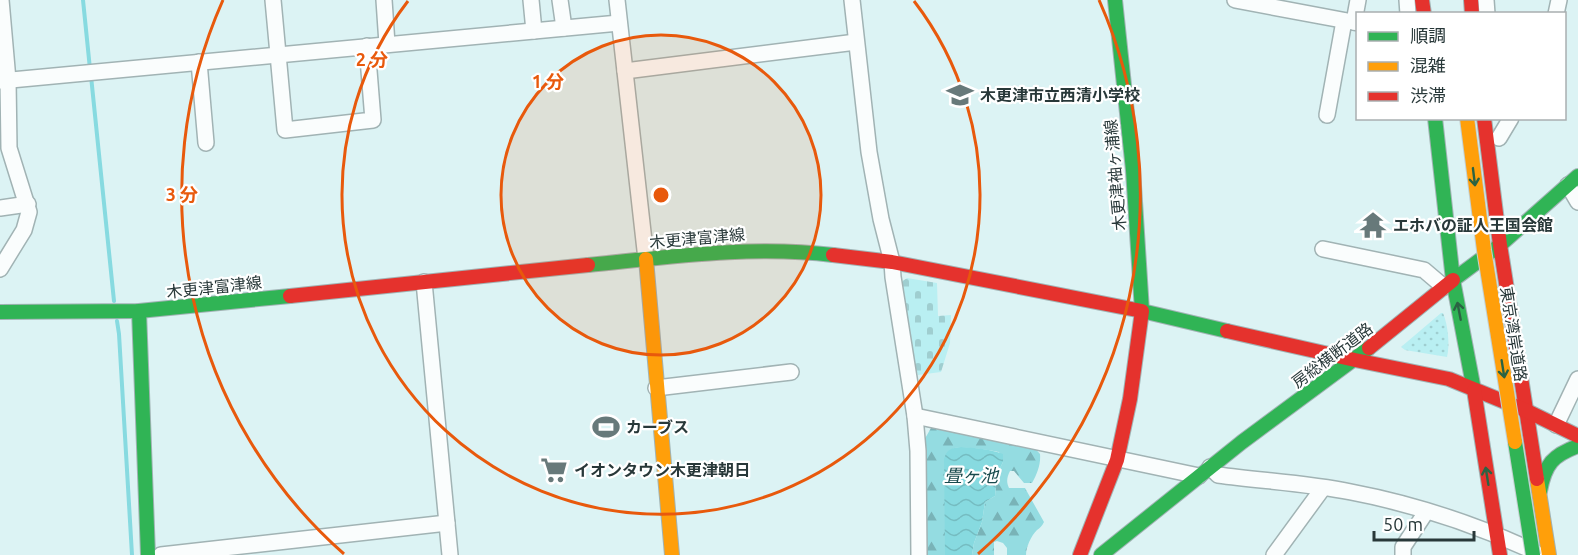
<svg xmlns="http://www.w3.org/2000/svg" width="1578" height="555" font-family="Ubuntu,'Noto Sans JP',sans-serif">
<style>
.grass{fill:url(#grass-dots)}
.forest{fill:url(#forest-firs)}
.cemetery{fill:url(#cemetery-stones)}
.water{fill:url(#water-waves)}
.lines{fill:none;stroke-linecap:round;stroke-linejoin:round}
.stream{stroke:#87dae0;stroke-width:4}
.street-casing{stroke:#a1b3b4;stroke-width:18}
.fast-casing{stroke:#a1b3b4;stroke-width:16}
.slow-casing{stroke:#a1b3b4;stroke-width:16}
.jam-casing{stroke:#a1b3b4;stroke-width:16}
.street{stroke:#fafdfd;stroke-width:15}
.fast{stroke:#30b455;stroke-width:14}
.slow{stroke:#ff9f0a;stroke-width:14}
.jam{stroke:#e5322d;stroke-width:14}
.fast-bridge-casing{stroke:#c3cfd0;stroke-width:16;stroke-linecap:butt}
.slow-bridge-casing{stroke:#c3cfd0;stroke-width:16;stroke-linecap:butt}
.fast-bridge{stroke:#30b455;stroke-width:14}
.slow-bridge{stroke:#ff9f0a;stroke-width:14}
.oneway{stroke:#2b6343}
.ring{fill:none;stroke:#e8590c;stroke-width:3}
.labels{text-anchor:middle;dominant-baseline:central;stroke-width:4.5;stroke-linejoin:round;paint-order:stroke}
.poi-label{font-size:16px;font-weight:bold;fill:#283839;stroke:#fff;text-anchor:start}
.street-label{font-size:16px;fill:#283839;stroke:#fff}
.water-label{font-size:18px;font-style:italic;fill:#184a4d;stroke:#fff}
.centre{fill:#e8590c;stroke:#fff;stroke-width:3}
.ring-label{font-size:18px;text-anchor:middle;font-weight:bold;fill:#e8590c;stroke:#fff;stroke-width:4.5;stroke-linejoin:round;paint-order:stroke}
</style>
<defs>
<pattern id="grass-dots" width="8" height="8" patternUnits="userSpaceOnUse" patternTransform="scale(1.5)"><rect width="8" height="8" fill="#b9eff2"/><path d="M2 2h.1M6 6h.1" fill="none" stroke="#9fced0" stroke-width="1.8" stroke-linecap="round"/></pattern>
<pattern id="forest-firs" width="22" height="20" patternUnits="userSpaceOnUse" patternTransform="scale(1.5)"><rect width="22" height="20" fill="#94dce1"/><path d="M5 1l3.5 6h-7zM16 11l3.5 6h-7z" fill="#79b3b7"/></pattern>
<pattern id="cemetery-stones" width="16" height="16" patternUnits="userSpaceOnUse" patternTransform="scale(1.5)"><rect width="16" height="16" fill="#b9eff2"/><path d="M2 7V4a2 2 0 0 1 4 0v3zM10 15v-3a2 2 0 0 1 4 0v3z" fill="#9fced0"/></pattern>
<pattern id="water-waves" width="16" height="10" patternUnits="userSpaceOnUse" patternTransform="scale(1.5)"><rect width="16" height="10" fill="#87dae0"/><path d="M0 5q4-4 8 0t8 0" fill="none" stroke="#75bcc1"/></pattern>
</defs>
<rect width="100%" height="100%" fill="#dcf3f4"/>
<path class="grass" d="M 1441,313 L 1443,313 C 1448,325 1450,345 1447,357 L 1405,350 L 1401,347 Z"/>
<path class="forest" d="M 938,423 L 1031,444 L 1040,454 C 1041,464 1037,474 1032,483 L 1024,483 L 1014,471 L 1010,471 C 1007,477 1006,482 1009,488 L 1025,488 L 1044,522 C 1042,526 1040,528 1037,530 C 1031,536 1026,547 1026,555 L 1007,555 L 1007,548 L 1003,543 L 997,541 L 994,542 L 994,555 L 972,555 L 974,543 L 982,522 L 985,502 L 995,496 L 997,474 L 1003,462 L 999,452 C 984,449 969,447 954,448 L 945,468 L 944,474 L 946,493 L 945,555 L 921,555 L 925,518 C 928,512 928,508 924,504 L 923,442 L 931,428 Z"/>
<path class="cemetery" d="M 907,278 L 937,283 L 938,316 L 951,315 L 950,343 L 941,372 L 918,375 L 913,360 L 901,282 Z"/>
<path class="water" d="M 961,447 C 975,448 990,449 1003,454 L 1003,462 L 997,474 L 995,496 L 985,502 L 982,522 L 974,543 L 972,555 L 945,555 L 944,459 C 947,449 951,448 961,447 Z"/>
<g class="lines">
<g class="stream">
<path d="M 83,0 L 90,69"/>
<path d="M 91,76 L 114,301"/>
<path d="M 117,321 L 119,334 L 132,555"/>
</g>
<defs>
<g id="street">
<path d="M 273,0 L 285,130 L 373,120 L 367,46"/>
<path d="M 384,0 L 387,44"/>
<path d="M 531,0 L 534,31"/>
<path d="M 560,0 L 564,28"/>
<path d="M 617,0 L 646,259"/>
<path d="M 852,0 L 869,152 L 881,219 L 892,262 L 893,277 L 915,416 L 918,451 L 919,555"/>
<path d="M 1235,0 L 1358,23"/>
<path d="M 1407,0 L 1408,14"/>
<path d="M 1486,0 L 1487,14"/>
<path d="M 1556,14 L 1559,0"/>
<path d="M 1354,22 L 1358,0"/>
<path d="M 199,62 L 206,143"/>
<path d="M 625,71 L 856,42"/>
<path d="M 0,81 L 619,23"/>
<path d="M 1327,115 L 1344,21"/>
<path d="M 1499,138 L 1511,118"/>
<path d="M 1568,185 L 1578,202"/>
<path d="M 0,208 L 28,204"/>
<path d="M 1323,249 L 1424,270 L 1444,287"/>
<path d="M 0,269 L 24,230 L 29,212 L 9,148 L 8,80 L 1,0"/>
<path d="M 424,282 L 450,555"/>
<path d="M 656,388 L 791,372"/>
<path d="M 915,416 L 1199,476"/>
<path d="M 1556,425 L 1578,379"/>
<path d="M 1210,467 L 1218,475 C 1262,481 1307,483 1351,492 C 1414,504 1477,525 1535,552"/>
<path d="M 161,555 L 447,523"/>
<path d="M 1274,555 L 1323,488"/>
<path d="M 1403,555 L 1403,547 L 1426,512"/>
</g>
<g id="fast">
<path d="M 1115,0 L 1133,170 L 1142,311 L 1227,331"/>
<path d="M 1435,118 L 1453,280 L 1474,390"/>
<path d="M 588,265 C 669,257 752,245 833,255"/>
<path d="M 1453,280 L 1500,245 L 1578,176"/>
<path d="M 139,311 L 148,555"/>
<path d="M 0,312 L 139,311 L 290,296"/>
<path d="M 1540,491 C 1545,464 1553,455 1578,446"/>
<path d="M 1101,555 L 1242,442 L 1369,348"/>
</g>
<g id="slow">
<path d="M 646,259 L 672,555"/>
<path d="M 1537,479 L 1549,555"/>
</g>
<g id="jam">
<path d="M 1422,0 L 1424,14"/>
<path d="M 1471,0 L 1472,14"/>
<path d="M 1484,118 L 1500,245 L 1537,479"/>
<path d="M 833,255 L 892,262 L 1142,311 L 1130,399 L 1117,460 L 1080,555"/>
<path d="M 290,296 L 588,265"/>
<path d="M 1227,331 L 1355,360 L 1449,379 L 1527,411 L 1578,436"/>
<path d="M 1369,348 L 1453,280"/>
<path d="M 1474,390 L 1500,555"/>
</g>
</defs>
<use href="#street" class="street-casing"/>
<use href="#fast" class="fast-casing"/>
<use href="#slow" class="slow-casing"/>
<use href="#jam" class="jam-casing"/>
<use href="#street" class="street"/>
<use href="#fast" class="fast"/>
<use href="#slow" class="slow"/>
<use href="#jam" class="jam"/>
<defs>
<path id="fast-bridge" d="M 1515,442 L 1533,555"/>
<path id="slow-bridge" d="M 1467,118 L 1484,250 L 1515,442"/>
</defs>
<use href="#fast-bridge" class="fast-bridge-casing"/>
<use href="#slow-bridge" class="slow-bridge-casing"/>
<use href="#fast-bridge" class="fast-bridge"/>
<use href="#slow-bridge" class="slow-bridge"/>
</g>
<defs><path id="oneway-shaft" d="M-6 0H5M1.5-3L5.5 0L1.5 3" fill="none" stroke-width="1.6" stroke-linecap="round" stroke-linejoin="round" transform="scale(1.5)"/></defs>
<g class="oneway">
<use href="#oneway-shaft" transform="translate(1474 177) rotate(83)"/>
<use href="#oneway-shaft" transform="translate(1459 311) rotate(-101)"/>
<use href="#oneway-shaft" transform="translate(1503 369) rotate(81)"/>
<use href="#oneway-shaft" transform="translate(1487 476) rotate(-99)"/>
</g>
<circle cx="661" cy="195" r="160" fill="#e8590c" fill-opacity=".12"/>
<g class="ring">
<circle cx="661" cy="195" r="160"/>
<path d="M914 1A319 319 0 1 1 408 1"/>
<path d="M344 554A479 479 0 0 1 223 0M1099 0A479 479 0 0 1 978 554"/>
</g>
<defs>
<symbol id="school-bare" viewBox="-9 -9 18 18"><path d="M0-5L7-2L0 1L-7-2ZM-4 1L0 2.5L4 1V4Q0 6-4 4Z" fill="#67797a" stroke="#fff" stroke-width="2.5" paint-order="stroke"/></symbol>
<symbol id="temple-bare" viewBox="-9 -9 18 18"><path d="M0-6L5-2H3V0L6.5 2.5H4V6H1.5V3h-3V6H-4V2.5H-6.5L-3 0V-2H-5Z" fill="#67797a" stroke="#fff" stroke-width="2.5" paint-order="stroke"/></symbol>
<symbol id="stadium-bare" viewBox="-9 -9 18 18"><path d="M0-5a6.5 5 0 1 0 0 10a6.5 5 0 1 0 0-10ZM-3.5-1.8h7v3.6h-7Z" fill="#67797a" stroke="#fff" stroke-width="2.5" paint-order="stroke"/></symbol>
<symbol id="supermarket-bare" viewBox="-9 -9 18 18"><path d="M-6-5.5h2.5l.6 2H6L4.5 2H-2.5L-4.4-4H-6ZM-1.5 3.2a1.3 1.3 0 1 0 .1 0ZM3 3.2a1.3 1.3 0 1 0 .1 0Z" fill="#67797a" stroke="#fff" stroke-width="2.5" paint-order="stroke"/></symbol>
</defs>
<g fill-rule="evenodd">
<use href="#school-bare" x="941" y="76" width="38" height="38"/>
<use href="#temple-bare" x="1354" y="206" width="38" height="38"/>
<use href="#stadium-bare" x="587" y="408" width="38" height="38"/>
<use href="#supermarket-bare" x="535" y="451" width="38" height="38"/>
</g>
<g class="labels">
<g class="poi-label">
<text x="980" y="95">木更津市立西清小学校</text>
<text x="1393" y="225">エホバの証人王国会館</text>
<text x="626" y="427">カーブス</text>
<text x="574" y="470">イオンタウン木更津朝日</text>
</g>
<g class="street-label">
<text transform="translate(1115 175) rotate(-95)">木更津袖ヶ浦線</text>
<text transform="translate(697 238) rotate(-5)">木更津富津線</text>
<text transform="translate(214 287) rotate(-6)">木更津富津線</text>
<text transform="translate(1514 334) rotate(81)">東京湾岸道路</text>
<text transform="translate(1332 355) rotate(-37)">房総横断道路</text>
</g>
<g class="water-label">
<text x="971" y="475">畳ヶ池</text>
</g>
</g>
<circle cx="661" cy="195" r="9" class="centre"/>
<g class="ring-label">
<text x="372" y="66">2 分</text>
<text x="548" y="88">1 分</text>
<text x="182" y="201">3 分</text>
</g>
<rect x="1356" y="12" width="210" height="108" fill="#ffffff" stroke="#a9afb0" stroke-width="1.5"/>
<rect x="1368" y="32" width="30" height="9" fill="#30b455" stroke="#a9afb0" stroke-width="1.5"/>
<text x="1410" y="42" font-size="18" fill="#283839">順調</text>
<rect x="1368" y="62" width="30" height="9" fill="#ff9f0a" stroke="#a9afb0" stroke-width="1.5"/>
<text x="1410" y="72" font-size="18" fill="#283839">混雑</text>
<rect x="1368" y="92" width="30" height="9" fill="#e5322d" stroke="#a9afb0" stroke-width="1.5"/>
<text x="1410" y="102" font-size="18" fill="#283839">渋滞</text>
<path d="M1374 531v9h100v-9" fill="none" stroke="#283839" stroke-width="3"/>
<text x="1383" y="531" font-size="18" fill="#283839" stroke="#ffffff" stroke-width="4.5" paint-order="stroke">50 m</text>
</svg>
